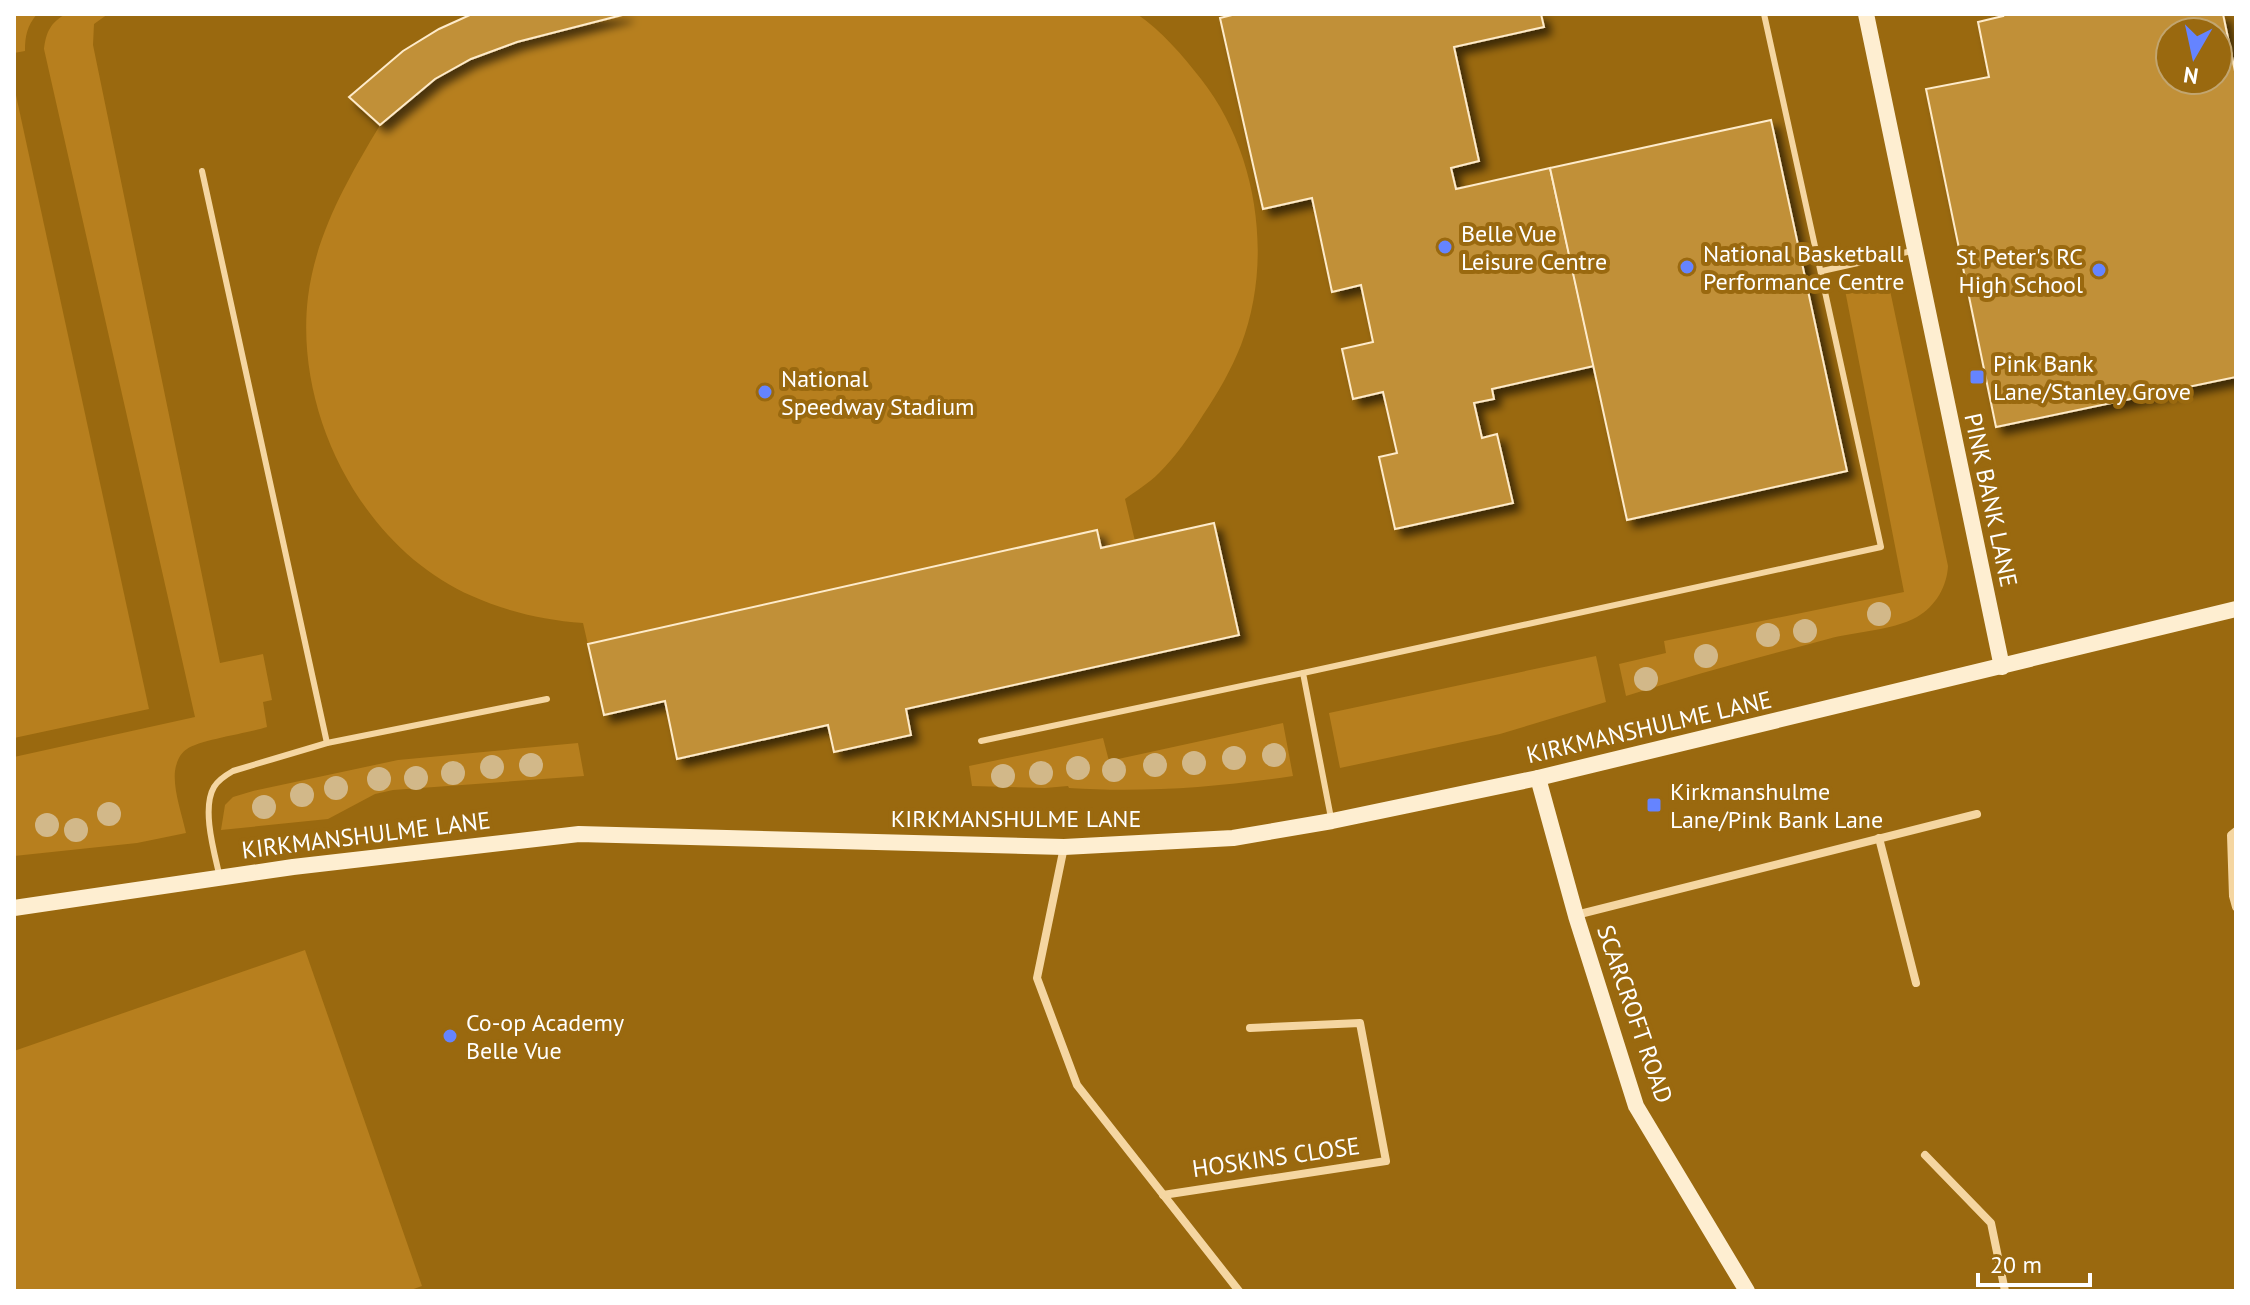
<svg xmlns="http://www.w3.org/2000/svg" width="2250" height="1305" font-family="'PT Sans',sans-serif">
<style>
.green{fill:#b77f1e}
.building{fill:#c19038;stroke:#feebca;stroke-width:2;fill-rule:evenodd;filter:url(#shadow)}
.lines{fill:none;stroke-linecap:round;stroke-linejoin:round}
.lane{stroke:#f5d6a1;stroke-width:6}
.street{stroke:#f5d6a1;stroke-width:8}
.secondary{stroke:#feeed1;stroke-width:16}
.tree{fill:#d2b889}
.poi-dot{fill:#6584ff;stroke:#9a690f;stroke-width:3}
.labels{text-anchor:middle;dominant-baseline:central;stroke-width:8;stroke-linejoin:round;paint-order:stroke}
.poi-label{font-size:24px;fill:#fff;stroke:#9a690f;text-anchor:start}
.street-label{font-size:24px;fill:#fff;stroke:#9a690f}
</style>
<defs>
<filter id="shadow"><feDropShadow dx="7" dy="7" stdDeviation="4" flood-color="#0009"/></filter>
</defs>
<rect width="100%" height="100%" fill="#9a690f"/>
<g class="green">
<path d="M 14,14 L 37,14 C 27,26 25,36 25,51 L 14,53 Z"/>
<path d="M 66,14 L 108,14 L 94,24 L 93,45 L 220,663 L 263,654 L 272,700 L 263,702 L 267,727 C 249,733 199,740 187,749 C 180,753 176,763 175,771 C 173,790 182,814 186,833 L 137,843 L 14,856 L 14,757 L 195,717 L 44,49 C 46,32 51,22 66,14 Z"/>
<path d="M 472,14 L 1137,14 C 1162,31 1182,55 1201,79 C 1257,150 1274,259 1241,345 C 1231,370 1218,393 1203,415 C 1190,436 1176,456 1159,473 C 1149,483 1136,491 1125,499 L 1135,541 L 1214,523 L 1239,635 L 906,708 L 911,735 L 834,752 L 827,725 L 677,759 L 664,702 L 604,715 L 583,623 C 544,620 508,612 472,596 C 362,548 294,413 308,297 C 316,233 348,179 380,125 L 349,97 C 387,62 425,35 472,14 Z"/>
<path d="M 14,86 L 149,709 L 14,738 Z"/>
<path d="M 1887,276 L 1948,566 C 1947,586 1936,606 1917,617 C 1891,631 1857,631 1828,639 C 1760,657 1692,675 1626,696 L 1619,664 L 1666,653 L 1664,641 L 1904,592 L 1844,285 Z"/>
<path d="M 1596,656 L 1606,702 L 1500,734 L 1340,768 L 1329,713 Z"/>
<path d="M 1283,723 L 1293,776 C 1219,787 1144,793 1069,788 L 1068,786 L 1045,788 L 972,786 L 969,766 L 1103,738 L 1109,761 Z"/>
<path d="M 578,743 L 584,776 L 393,790 L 375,794 L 328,819 L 221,830 L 225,805 L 233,797 L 253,791 L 398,760 Z"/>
<path d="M 305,950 L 422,1286 L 408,1291 L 14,1291 L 14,1051 Z"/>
</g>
<g class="building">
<path d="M 472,14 L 626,14 L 517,42 L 471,59 L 435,79 L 380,125 L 349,97 L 403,51 L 439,29 Z"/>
<path d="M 1236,14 L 1541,14 L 1544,27 L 1454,47 L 1479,161 L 1451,168 L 1456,189 L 1550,168 L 1594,366 L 1492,389 L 1494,399 L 1474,403 L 1482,438 L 1497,434 L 1513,503 L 1395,529 L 1379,457 L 1397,453 L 1383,392 L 1353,399 L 1342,349 L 1373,342 L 1361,285 L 1332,292 L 1312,198 L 1263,209 L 1220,18 Z"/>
<path d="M 2002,14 L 2223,14 L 2236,76 L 2236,377 L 1996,427 L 1926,89 L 1989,77 L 1978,22 L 2003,16 ZM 2170,32 L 2218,32 L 2218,80 L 2170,80 Z"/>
<path d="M 1771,120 L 1847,471 L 1627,520 L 1550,168 Z"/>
<path d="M 1214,523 L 1239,635 L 906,709 L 911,735 L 834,752 L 828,725 L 677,759 L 665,701 L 604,715 L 588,644 L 1097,530 L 1101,548 Z"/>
</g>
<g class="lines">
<g class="lane">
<path d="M 202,171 L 327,743"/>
<path d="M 1822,271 L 1912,251"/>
<path d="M 981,741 L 1303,673"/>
<path d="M 1331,818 L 1303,673 L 1881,547 L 1764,14"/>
<path d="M 220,878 C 215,855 201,809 214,787 C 218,780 226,775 233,771 L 327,743 L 547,699"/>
</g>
<g class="street">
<path d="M 2236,831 L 2231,835 L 2233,896 L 2236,907"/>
<path d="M 1879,838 L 1916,983"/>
<path d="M 1064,847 L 1037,978 L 1077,1085 L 1239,1291"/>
<path d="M 1576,915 L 1977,814"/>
<path d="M 1925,1155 L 1991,1223 L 2005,1291"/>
<path d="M 1163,1195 L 1386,1161 L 1360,1023 L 1250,1028"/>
</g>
<g class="secondary">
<path d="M 1866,14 L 2002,667"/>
<path d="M 1538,778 L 1576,916 L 1636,1106 L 1747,1291"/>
<path d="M 14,908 L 293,867 L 579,834 L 1064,847 L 1233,838 L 1332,821 L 1538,778 L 2236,609"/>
</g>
</g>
<g class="tree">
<circle cx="1879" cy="614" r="12"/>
<circle cx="1805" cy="631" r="12"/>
<circle cx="1768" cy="635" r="12"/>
<circle cx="1706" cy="656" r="12"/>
<circle cx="1646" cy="679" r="12"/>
<circle cx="1274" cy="755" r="12"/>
<circle cx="1234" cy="758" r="12"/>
<circle cx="1194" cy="763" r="12"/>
<circle cx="531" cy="765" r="12"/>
<circle cx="1155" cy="765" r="12"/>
<circle cx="492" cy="767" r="12"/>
<circle cx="1078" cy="768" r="12"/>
<circle cx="1114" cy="770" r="12"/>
<circle cx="453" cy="773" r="12"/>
<circle cx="1041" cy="773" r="12"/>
<circle cx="1003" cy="776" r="12"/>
<circle cx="416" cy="778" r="12"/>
<circle cx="379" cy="779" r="12"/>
<circle cx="336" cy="788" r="12"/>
<circle cx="302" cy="795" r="12"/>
<circle cx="264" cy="807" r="12"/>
<circle cx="109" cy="814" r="12"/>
<circle cx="47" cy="825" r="12"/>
<circle cx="76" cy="830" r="12"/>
</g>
<g class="poi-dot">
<circle cx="1445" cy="247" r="8"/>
<circle cx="1687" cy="267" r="8"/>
<circle cx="2099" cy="270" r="8"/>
<rect x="1969" y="369" width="16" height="16" rx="4"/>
<circle cx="765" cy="392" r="8"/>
<rect x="1646" y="797" width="16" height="16" rx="4"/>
<circle cx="450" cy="1036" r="8"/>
</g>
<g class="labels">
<g class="poi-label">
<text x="1461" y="233">Belle Vue<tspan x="1461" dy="28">Leisure Centre</tspan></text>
<text x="1703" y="253">National Basketball<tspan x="1703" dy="28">Performance Centre</tspan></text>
<text x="2083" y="256" text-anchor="end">St Peter's RC<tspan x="2083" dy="28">High School</tspan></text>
<text x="1993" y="363">Pink Bank<tspan x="1993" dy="28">Lane/Stanley Grove</tspan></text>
<text x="781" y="378">National<tspan x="781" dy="28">Speedway Stadium</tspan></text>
<text x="1670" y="791">Kirkmanshulme<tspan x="1670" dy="28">Lane/Pink Bank Lane</tspan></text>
<text x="466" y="1022">Co-op Academy<tspan x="466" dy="28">Belle Vue</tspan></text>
</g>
<g class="street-label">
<text transform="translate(1991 500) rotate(78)">PINK BANK LANE</text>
<text transform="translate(1649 727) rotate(-13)">KIRKMANSHULME LANE</text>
<text x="1016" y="818">KIRKMANSHULME LANE</text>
<text transform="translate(366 835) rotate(-7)">KIRKMANSHULME LANE</text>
<text transform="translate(1635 1014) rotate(71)">SCARCROFT ROAD</text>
<text transform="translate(1276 1157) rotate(-8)">HOSKINS CLOSE</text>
</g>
</g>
<rect width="2250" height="1305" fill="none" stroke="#ffffff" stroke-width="32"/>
<g transform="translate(2194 56) rotate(189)"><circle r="38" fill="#9a690f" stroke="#c2a56f" stroke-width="2"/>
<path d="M0-6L14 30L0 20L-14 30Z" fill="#6584ff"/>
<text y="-12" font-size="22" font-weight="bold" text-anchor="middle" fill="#ffffff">N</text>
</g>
<path d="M1978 1273v12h112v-12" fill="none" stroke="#ffffff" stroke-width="4"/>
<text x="1990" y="1273" font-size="24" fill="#ffffff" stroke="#9a690f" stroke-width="6" paint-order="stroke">20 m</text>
</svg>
